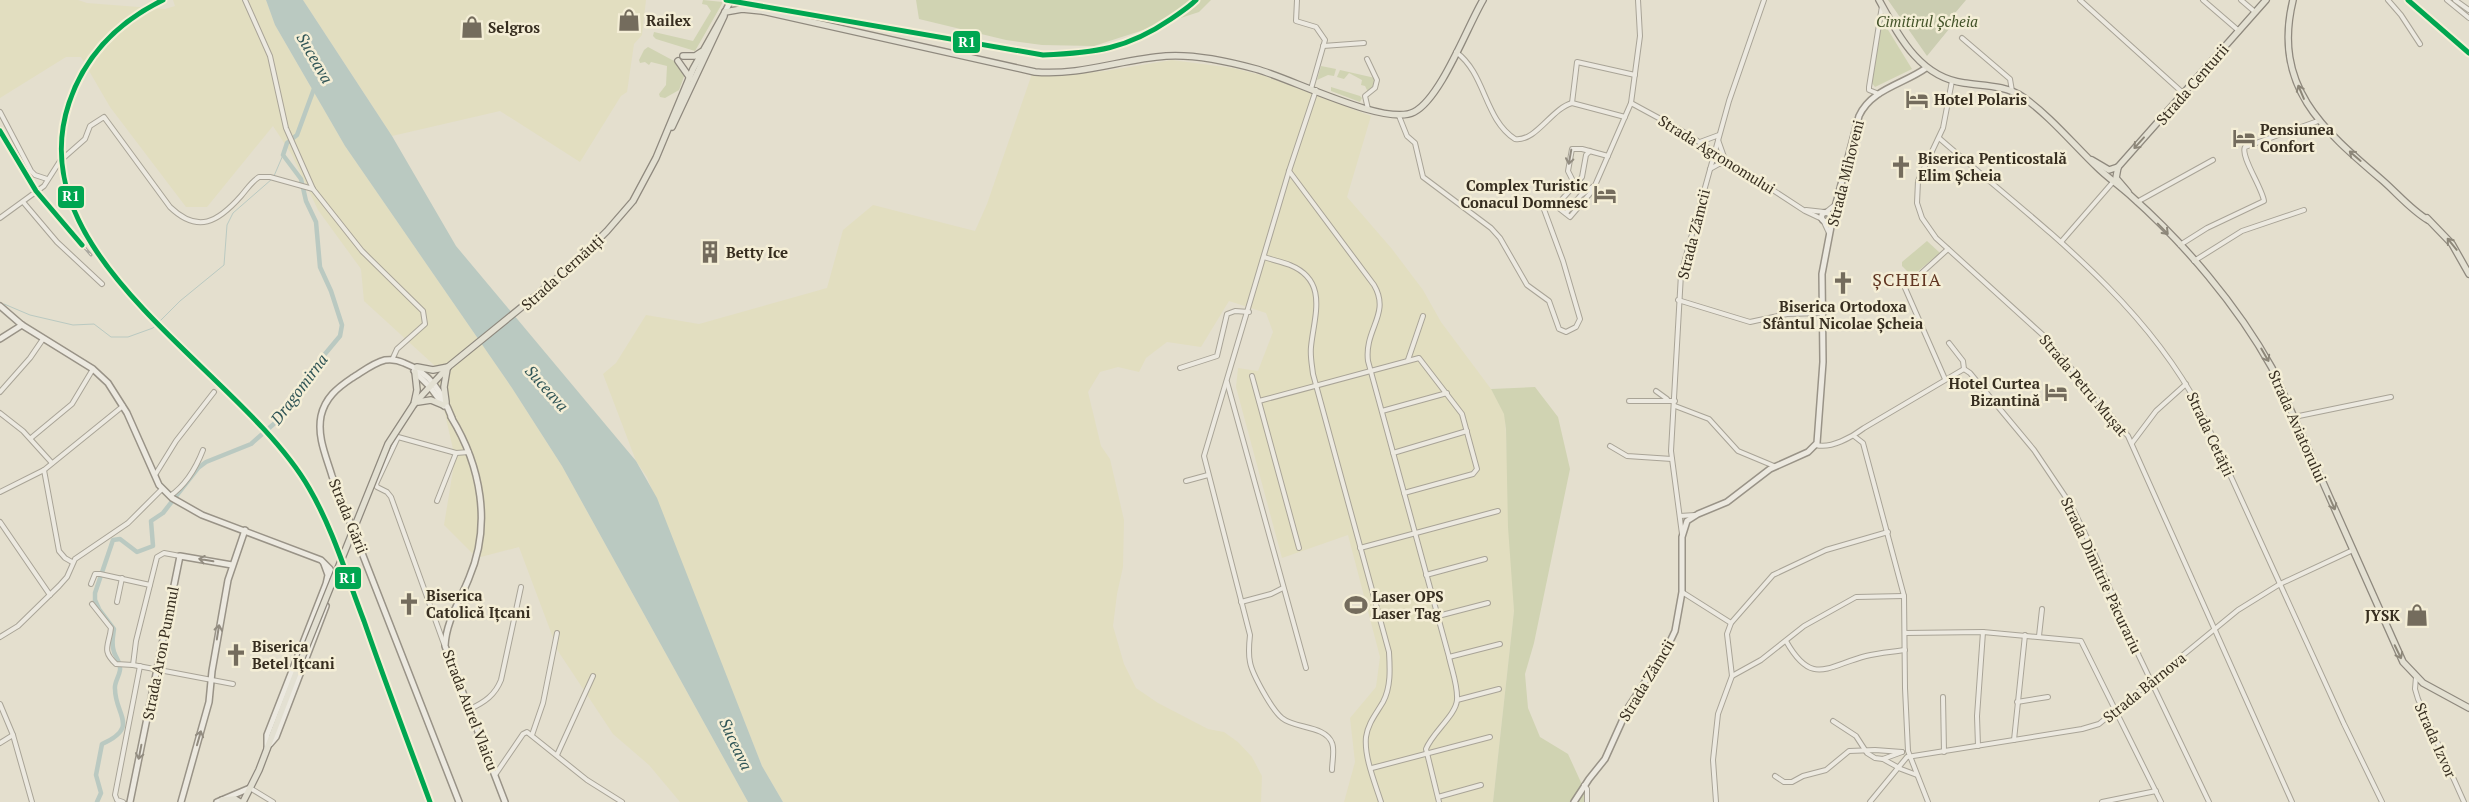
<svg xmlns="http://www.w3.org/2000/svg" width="2469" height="802" font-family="'PT Serif',serif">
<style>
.farmland{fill:#e2dec0}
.green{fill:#d0d3b2}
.cemetery{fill:#cbcdb1}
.water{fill:#bac9c1}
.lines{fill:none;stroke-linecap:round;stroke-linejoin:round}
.stream{stroke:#bac9c1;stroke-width:1}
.canal{stroke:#bac9c1;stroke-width:4.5}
.street-casing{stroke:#a9a497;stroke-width:6}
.secondary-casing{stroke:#999387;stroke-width:8}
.primary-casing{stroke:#8f897e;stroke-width:8}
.street{stroke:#ece9e0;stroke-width:4}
.secondary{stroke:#ece9e0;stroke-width:5}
.primary{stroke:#e3e0d2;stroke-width:5.5}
.rail-casing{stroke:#aba9a0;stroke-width:3}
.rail{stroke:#f4eed6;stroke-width:1;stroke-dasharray:4;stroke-linecap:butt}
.primary-bridge-casing{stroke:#8f897e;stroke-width:8;stroke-linecap:butt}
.primary-bridge{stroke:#e3e0d2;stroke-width:5.5}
.rail-1-casing{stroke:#f4eed6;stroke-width:9}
.rail-1{stroke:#00a651;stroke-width:5}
.oneway{stroke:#8d8779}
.oneway2{stroke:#928c80}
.labels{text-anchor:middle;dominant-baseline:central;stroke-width:5;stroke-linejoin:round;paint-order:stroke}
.poi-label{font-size:15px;font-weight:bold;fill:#372e20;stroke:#f4eed6;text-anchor:start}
.park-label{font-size:15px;font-style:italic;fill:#435328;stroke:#f4eed6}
.street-label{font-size:15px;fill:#372e20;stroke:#f4eed6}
.water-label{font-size:16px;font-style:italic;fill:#305556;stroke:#f4eed6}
.quarter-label{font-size:18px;letter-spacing:1px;fill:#613622;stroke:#f4eed6}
.line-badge{stroke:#f4eed6;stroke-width:2}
.badge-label{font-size:14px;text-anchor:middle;font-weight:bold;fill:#fff}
</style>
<rect width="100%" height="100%" fill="#e4dfce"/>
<g class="farmland">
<path d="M 0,0 L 78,0 L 87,3 L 165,9 L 175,6 L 173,0 L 266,0 L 275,25 L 345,146 L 512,388 L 562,466 L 748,802 L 680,802 L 649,765 L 613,734 L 558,651 L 519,547 L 477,558 L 444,525 L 455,458 L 434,365 L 364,301 L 361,269 L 318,210 L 292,155 L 273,126 L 207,207 L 186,207 L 110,107 L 81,57 L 66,57 L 0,98 Z"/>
<path d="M 303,0 L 646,0 L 642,35 L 634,44 L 627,92 L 621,96 L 580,162 L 500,111 L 392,136 Z"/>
<path d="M 1172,60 L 1233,68 L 1265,76 L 1371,116 L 1347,197 L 1392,249 L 1423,290 L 1441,322 L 1491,389 L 1505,414 L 1514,611 L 1493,802 L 1344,802 L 1355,762 L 1350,718 L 1376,687 L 1380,657 L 1348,535 L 1282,558 L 1236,387 L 1238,368 L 1258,371 L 1273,332 L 1266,313 L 1229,301 L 1201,347 L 1167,342 L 1146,358 L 1139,372 L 1118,367 L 1100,372 L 1088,392 L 1101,446 L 1110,459 L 1124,520 L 1123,567 L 1117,594 L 1113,626 L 1124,664 L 1136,688 L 1158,703 L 1208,729 L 1224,732 L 1238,742 L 1252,757 L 1262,776 L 1261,802 L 783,802 L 762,766 L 647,477 L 636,461 L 603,374 L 616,363 L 646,315 L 699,324 L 827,288 L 843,230 L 873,205 L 975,231 L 987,204 L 1034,68 L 1059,75 L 1105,71 Z"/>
</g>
<g class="green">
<path d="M 703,0 L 723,2 L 695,51 L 656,39 L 653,36 L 654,32 L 693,41 L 711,11 L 707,5 L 702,4 Z"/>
<path d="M 916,0 L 1211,0 L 1199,12 L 1094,46 L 1042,45 L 1006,40 L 919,19 Z"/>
<path d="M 1882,20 L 1912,69 L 1875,87 L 1872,83 Z"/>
<path d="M 648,47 L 674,61 L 685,74 L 679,90 L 665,98 L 660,97 L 659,94 L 666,85 L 667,66 L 651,62 L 649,65 L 645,62 L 640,63 L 639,60 L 644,50 Z"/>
<path d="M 1321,66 L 1336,69 L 1334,76 L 1328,75 L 1317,80 Z"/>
<path d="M 1340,70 L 1375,78 L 1375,84 L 1368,92 L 1365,86 L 1361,85 L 1362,80 L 1349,73 L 1344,79 L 1337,77 Z"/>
<path d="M 1331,87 L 1360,96 L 1362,98 L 1360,102 L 1331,91 Z"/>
<path d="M 1927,241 L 1940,253 L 1912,276 L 1902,266 L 1902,262 Z"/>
<path d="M 1535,387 L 1558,417 L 1570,469 L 1534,643 L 1525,674 L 1528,708 L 1540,737 L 1568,754 L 1590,802 L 1493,802 L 1514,611 L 1508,527 L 1506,429 L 1504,414 L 1491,389 Z"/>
</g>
<path class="cemetery" d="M 1888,0 L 1966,0 L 1955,13 L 1958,18 L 1927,56 Z"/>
<path class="water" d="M 266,0 L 303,0 L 392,136 L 456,246 L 636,461 L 657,498 L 762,766 L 783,802 L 748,802 L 562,466 L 512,388 L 345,146 L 275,25 Z"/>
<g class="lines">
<g class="stream">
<path d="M 274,176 L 283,155"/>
<path d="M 4,304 L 30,315 L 73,325 L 94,324 L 111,337 L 128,337 L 153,328 L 180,301 L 224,265 L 227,225 L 233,213 L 272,179"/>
</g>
<path class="canal" d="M 97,802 L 101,793 L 96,775 L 102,744 C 140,727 115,715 115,689 C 114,683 119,677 120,670 C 121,663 116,658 114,652 C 111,644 113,637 114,629 L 99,609 L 95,600 L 95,593 L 113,540 L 120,539 L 137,552 L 153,546 L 151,521 L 163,513 L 198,468 L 206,462 L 251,444 L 276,422 L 300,384 L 340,336 L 342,325 L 331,291 L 320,267 L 316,222 L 306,201 L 301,179 L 283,155 L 287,143 L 297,135 L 315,86"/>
<defs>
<g id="street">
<path d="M 245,0 L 270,56 L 286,128 L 313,189 L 362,251 L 423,311 L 425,324 L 397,349 L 392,360"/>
<path d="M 1297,0 L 1296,21 L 1316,27 L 1325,40 L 1311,89"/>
<path d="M 2080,0 L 2183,93"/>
<path d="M 2203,0 L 2239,31"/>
<path d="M 2241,0 L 2255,12"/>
<path d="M 2388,0 L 2401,15 L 2420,44"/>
<path d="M 2447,0 L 2469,18"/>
<path d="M 2455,0 L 2469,10"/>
<path d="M 1962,38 L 2010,79 L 2012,91"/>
<path d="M 1323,46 L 1364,43"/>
<path d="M 1456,52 C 1486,74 1484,119 1515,139 C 1536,142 1551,109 1572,103 L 1625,117"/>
<path d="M 1367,59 L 1377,80 L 1375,88 L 1365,96 L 1368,109"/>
<path d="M 1952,81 L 1943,128 L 1918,181 L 1917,203 L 1922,218 L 1936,238 L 2044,336 L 2128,436 L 2292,802"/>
<path d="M 1316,90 L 1289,171 L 1204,456 L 1250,635 C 1249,644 1248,653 1250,662 C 1252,674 1272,710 1282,718 C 1295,729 1325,725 1332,743 C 1335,750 1332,762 1332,770"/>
<path d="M 1879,94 L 1869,90 L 1869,87 L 1882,6"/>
<path d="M 1572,103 L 1577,62 L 1635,75"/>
<path d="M 1631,103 L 1679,129 L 1805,211 L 1822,219"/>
<path d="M 0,112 L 31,171 L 35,175 L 47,179"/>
<path d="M 1399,116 L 1407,136 L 1415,143 L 1423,177 L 1491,228 L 1500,238 L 1527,285 L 1549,301 L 1559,329 L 1566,332 L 1576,327 L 1580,319 L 1563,261 L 1542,204 L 1545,201 L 1552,203 L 1570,217 L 1593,190 L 1631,103 L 1640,36 L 1638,0"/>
<path d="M 1939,138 C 2034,221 2140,296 2200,409 L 2344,724 L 2382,802"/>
<path d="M 1718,140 L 1724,157"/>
<path d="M 1700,142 L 1719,135"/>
<path d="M 1710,169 L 1719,164 L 1730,162"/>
<path d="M 1289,171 L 1374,285 C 1391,314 1364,329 1368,361 L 1449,657 C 1452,671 1458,686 1457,700 C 1456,715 1432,733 1426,749 L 1439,802"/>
<path d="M 1574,183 L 1568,171 L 1572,149 L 1582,149 L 1608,156"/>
<path d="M 2137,202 L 2213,160"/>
<path d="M 24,203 L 57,242 L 102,284"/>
<path d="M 1556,206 L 1582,177 L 1586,155 L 1590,151"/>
<path d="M 1806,210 L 1824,212"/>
<path d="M 1826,212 L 1836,204"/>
<path d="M 1566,213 L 1581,195 L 1594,186"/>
<path d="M 0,218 L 44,186 L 60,161 L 85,139 L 90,126 L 104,117 L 170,207 C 198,234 218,222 241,196 C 247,189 251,182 259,177 L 270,177 L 313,189"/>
<path d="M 1823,220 L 1829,233"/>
<path d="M 2061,242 L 2113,182"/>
<path d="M 2180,245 L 2207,228 L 2264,201 C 2262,187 2240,156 2245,147 L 2318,121"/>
<path d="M 1264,257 C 1273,260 1282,262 1290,265 C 1329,281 1314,316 1311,347 C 1310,356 1312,365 1313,374 L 1389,652 C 1390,669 1391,687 1383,702 C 1376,714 1368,723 1366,737 C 1364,757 1375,783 1381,802"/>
<path d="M 2194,261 L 2242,231 L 2304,210"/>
<path d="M 1678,300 L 1750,322 L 1787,314 L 1822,313"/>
<path d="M 1949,343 L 1963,361 L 1964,369 L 1970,373 L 2034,450 L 2071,505 L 2093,550 L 2139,656 L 2209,802"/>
<path d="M 1408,360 L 1423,316"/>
<path d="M 1180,368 L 1217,356 L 1227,314 L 1235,311 L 1249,312"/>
<path d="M 1252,376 L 1299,548"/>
<path d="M 1945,379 L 1905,288 L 1948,249"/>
<path d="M 1227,382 L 1306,668"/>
<path d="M 1656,391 L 1667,399"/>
<path d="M 0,392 L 30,358 L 43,339"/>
<path d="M 1259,401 L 1419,358 L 1462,414 L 1477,469 L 1473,474 L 1404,493"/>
<path d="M 1629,401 L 1675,401"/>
<path d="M 1675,406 L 1709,419 L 1738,451 L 1774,466"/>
<path d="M 1382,411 L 1447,393"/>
<path d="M 0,413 L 23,431 L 52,463"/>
<path d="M 2294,417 L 2391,397"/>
<path d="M 1854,436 L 1863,443 L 1904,596 L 1905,688 L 1908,751 L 1928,802"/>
<path d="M 31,438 L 72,404 L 93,369"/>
<path d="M 2132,443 L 2156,411 L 2186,384"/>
<path d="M 1816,445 C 1831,449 1852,437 1864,428 L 1964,369"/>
<path d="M 1610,446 L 1627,456 L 1672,459"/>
<path d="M 1393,453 L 1467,431"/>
<path d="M 44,470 L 59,551 L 65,558 L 72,562"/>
<path d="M 155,475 L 176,441 L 214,392"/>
<path d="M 1186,481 L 1208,475"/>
<path d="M 0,492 L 44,470 L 123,406"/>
<path d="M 170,496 C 186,485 196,468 203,450"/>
<path d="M 437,501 L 456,453"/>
<path d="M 1680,516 L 1695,515"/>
<path d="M 0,522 L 50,595"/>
<path d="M 1682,534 L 1671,451 L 1681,274 L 1729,101 L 1764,0"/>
<path d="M 1360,548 L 1498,511"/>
<path d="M 1426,575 L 1485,559"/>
<path d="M 91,584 L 95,574 L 100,574 L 150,585"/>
<path d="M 1682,592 L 1731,623"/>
<path d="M 117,602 L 122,578"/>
<path d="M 1241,602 L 1271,594 L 1283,588"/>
<path d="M 92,604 L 111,628 C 109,646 101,650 116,664 L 133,665 L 233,684"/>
<path d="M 1438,616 L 1488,603"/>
<path d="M 1905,633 L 1983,632 L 2081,641 L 2161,802"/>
<path d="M 2039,636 L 2042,609"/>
<path d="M 0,637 L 18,626 L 59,586 L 67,577 L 75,559 L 128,523 L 162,489"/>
<path d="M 1786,641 C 1812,687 1827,666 1866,656 C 1878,653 1892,652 1905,650"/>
<path d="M 444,644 L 391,497 L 387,492 L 377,487 L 376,484 L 398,437 L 456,453 L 469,452"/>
<path d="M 1449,657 L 1500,644"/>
<path d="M 133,665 L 136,641 L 157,557 L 164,553 L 180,556"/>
<path d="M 1732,676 L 1761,660 L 1804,626 L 1856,597 L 1904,596"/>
<path d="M 2416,677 L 2415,689 L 2418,699 L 2464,802"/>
<path d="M 1943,697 L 1944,752"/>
<path d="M 1457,700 L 1499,689"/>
<path d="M 2017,702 L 2048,697"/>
<path d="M 0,704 L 13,735 L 32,802"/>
<path d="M 470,709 C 485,702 495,695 501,680 L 521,587"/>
<path d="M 1833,721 L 1856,736 L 1867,753 L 1875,758 L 1883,759 L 1902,752"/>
<path d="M 532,735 L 543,703 L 557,633"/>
<path d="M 2014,740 L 2025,635"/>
<path d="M 0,743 L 13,735"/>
<path d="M 1978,746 L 1977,716 L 1983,632"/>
<path d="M 557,755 L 593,676"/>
<path d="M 1883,759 L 1901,769 L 1917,775"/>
<path d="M 1372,768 L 1490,737"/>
<path d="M 495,775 L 523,734 L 527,732 L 587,780 L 622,802"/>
<path d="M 1775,776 L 1784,782 L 1792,782 L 1803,776 L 1826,770 L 1849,751 L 1875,750 L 1902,752"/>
<path d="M 1584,785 L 1587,789 L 1587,802"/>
<path d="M 250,788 L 273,802"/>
<path d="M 1438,797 L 1481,785"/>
<path d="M 123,802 L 117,800 L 115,795 L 140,666"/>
<path d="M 1716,802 L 1713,760 L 1718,714 L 1732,676 L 1727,634 L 1731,623 L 1773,575 L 1826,550 L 1888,532"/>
<path d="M 1870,802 L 1907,757 L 2082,729 L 2099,724 L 2238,610 L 2280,584 L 2353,550"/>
<path d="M 2102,802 L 2156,791"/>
</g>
<g id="secondary">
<path d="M 725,12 L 731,0"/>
<circle cx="1826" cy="217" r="4.5"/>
<path d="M 0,306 L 22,325 L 93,369 L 108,383 L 127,413 L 159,485 L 172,498 L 202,515 L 321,560 L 330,569 L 334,579"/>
<path d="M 0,339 L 22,325"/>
<path d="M 414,371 L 430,387 L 444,406"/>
<path d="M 451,417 C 481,466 492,525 469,578 C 460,601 446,621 445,646 L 505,802"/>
<path d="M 452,418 C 442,393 431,373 404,363 C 398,360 392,359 385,360 C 373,363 362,372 352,378 C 337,388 325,398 321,416 C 317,437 326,456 332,476 L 459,802"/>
<path d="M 270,744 L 276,737 L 326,606"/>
<path d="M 267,748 L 267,735 L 326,584 L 328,575 L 324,564"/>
<path d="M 130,802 L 180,556 L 232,565"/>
<path d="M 181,802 L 209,702 L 212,671 L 228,580 L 245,530"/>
<path d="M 217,802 L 250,788"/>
<path d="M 1574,802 L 1589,779 L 1605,759 L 1628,708 L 1667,648 L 1675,631 L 1682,592 L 1682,537 L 1687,521 L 1698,514 L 1727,502 L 1770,469 L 1808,452 L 1817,443 L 1823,362 L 1822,274 L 1834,211 L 1859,116 C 1871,89 1904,84 1926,68"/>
</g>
<g id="primary">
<path d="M 1879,0 C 1899,36 1919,77 1964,83 C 1984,86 2005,85 2023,97 C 2050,116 2073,144 2097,167 C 2107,177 2120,186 2131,196 C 2184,243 2237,305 2272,368 L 2403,662 L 2423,683 L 2469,708"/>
<path d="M 2293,0 C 2272,86 2322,129 2382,180 C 2397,193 2411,210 2428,220"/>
<path d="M 725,12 L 742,9 L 762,11 L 1035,72 C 1081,76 1122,59 1166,56 C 1196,54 1227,61 1256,69 C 1290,78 1386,127 1414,112 C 1441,98 1467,27 1483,0"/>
<path d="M 683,56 L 695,56 L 701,52"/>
<path d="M 678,61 L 690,78"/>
<path d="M 672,127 L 724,16"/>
<path d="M 2092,160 L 2109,170 L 2118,167"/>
<path d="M 2128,192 L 2116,178 L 2118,167 L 2266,0"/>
<path d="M 2427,218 L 2452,244 L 2469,274"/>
<path d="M 417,367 L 433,370 L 448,367"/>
<path d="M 418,402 L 431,400 L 443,405"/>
<path d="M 446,402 L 444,387 L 447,369"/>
<path d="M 414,404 L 448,367 L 571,267 L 607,231 L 633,201 L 656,158 L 693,69 L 725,12"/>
<path d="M 414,404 L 417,390 L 415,372"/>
<path d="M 222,800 L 235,799 L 240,802"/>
<path d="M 243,802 L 259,770 L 301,660"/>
</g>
</defs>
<use href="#street" class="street-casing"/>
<use href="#secondary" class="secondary-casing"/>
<use href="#primary" class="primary-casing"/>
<use href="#street" class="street"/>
<use href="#secondary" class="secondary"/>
<use href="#primary" class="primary"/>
<defs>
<g id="rail">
<path d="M 163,0 C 118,22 85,55 69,103 C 17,259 241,370 309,488 C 333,529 347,577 364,621 C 385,682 408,742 430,802"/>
<path d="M 2408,0 L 2469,53"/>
<path d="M 0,131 L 36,191 L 91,255"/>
</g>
</defs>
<use href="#rail" class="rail-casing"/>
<use href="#rail" class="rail"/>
<defs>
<path id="primary-bridge" d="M 301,660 L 388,444 L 414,404"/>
</defs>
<use href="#primary-bridge" class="primary-bridge-casing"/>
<use href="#primary-bridge" class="primary-bridge"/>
<defs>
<g id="rail-1">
<path d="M 163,0 C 118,22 85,55 69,103 C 17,259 241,370 309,488 C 333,529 347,577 364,621 C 385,682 408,742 430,802"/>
<path d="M 726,0 L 1043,55 C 1095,53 1127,49 1171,19 C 1180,13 1189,7 1196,0"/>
<path d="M 2408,0 L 2469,53"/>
<path d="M 0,131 L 36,191 L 82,245"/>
</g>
</defs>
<use href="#rail-1" class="rail-1-casing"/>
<use href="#rail-1" class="rail-1"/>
</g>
<defs><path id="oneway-shaft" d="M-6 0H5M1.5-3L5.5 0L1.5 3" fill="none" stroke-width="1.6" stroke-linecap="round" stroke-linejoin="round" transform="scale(1.25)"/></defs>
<g class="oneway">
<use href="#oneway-shaft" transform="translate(2301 92) rotate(-113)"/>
<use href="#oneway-shaft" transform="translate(2139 143) rotate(132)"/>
<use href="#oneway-shaft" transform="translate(2355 156) rotate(-139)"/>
<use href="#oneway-shaft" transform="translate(2163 229) rotate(46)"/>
<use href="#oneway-shaft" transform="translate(2452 244) rotate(-129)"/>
<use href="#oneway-shaft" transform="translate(2265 355) rotate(60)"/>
<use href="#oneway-shaft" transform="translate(2332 503) rotate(66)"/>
<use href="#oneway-shaft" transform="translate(2398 652) rotate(64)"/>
</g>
<g class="oneway2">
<use href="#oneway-shaft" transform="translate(1570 157) rotate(100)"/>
<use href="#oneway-shaft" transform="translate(206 560) rotate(-170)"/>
<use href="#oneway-shaft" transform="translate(218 632) rotate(-81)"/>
<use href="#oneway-shaft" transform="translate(199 738) rotate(-74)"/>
<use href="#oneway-shaft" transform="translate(140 752) rotate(101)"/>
</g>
<defs>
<symbol id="shop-bare" viewBox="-9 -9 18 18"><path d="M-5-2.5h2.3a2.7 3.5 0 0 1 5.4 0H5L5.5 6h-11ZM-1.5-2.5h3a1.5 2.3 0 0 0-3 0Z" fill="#746c5d" stroke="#f4eed6" stroke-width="2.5" paint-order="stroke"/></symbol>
<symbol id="hotel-bare" viewBox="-9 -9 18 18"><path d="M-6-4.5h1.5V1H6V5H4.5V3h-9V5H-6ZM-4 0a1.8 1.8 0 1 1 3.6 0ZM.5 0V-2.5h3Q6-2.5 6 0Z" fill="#746c5d" stroke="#f4eed6" stroke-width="2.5" paint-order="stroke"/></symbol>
<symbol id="church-bare" viewBox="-9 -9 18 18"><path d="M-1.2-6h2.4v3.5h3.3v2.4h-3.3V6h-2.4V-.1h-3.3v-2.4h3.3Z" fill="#746c5d" stroke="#f4eed6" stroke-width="2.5" paint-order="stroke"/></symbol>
<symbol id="building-bare" viewBox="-9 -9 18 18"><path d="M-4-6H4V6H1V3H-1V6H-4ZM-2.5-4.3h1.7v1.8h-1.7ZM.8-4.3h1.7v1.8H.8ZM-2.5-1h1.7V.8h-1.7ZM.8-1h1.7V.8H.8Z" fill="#746c5d" stroke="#f4eed6" stroke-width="2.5" paint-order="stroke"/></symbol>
<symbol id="stadium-bare" viewBox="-9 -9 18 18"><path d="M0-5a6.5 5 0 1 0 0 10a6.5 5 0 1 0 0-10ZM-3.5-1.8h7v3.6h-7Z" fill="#746c5d" stroke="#f4eed6" stroke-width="2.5" paint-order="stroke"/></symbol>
</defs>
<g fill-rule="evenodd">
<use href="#shop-bare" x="613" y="4" width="32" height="32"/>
<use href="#shop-bare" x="456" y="11" width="32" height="32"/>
<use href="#hotel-bare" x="1901" y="83" width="32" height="32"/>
<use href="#hotel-bare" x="2228" y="122" width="32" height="32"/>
<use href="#church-bare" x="1885" y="151" width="32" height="32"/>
<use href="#hotel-bare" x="1589" y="178" width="32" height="32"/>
<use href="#building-bare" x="694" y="236" width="32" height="32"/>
<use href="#church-bare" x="1827" y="267" width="32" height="32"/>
<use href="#hotel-bare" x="2040" y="376" width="32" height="32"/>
<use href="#church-bare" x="393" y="588" width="32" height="32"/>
<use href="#stadium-bare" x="1340" y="589" width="32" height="32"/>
<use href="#shop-bare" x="2401" y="599" width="32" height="32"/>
<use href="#church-bare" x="220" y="639" width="32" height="32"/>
</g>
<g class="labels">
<g class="poi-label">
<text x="646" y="20">Railex</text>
<text x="488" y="27">Selgros</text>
<text x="1934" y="99">Hotel Polaris</text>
<text x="2260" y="129">Pensiunea<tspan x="2260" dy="17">Confort</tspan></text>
<text x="1918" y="158">Biserica Penticostală<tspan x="1918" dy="17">Elim Șcheia</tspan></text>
<text x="1588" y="185" text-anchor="end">Complex Turistic<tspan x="1588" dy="17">Conacul Domnesc</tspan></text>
<text x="726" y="252">Betty Ice</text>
<text x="1843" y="306" text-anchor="middle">Biserica Ortodoxa<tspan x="1843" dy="17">Sfântul Nicolae Șcheia</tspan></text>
<text x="2040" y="383" text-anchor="end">Hotel Curtea<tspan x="2040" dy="17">Bizantină</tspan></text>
<text x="426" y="595">Biserica<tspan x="426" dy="17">Catolică Ițcani</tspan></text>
<text x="1372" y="596">Laser OPS<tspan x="1372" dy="17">Laser Tag</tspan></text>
<text x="2400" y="615" text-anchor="end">JYSK</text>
<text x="252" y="646">Biserica<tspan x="252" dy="17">Betel Iţcani</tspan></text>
</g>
<g class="park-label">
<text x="1927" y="21">Cimitirul Șcheia</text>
</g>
<g class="street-label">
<text transform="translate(2192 84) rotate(-49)">Strada Centurii</text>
<text transform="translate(1717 154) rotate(32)">Strada Agronomului</text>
<text transform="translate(1845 173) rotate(-76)">Strada Mihoveni</text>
<text transform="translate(1693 234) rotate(-76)">Strada Zămcii</text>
<text transform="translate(562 272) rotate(-42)">Strada Cernăuți</text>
<text transform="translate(2084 385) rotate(50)">Strada Petru Mușat</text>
<text transform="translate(2298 426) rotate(66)">Strada Aviatorului</text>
<text transform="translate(2211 434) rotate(65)">Strada Cetății</text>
<text transform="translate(349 516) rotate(68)">Strada Gării</text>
<text transform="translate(2102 575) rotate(65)">Strada Dimitrie Păcurariu</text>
<text transform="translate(160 653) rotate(-79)">Strada Aron Pumnul</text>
<text transform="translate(1646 680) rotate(-59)">Strada Zămcii</text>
<text transform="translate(2144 687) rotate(-39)">Strada Bârnova</text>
<text transform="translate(471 710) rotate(69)">Strada Aurel Vlaicu</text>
<text transform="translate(2436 740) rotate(66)">Strada Izvor</text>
</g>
<g class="water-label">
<text transform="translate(315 58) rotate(60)">Suceava</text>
<text transform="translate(547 388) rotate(48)">Suceava</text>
<text transform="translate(299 389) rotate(-53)">Dragomirna</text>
<text transform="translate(736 744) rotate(65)">Suceava</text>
</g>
<g class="quarter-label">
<text x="1907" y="279">ȘCHEIA</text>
</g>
</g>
<g class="line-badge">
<rect x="952" y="30" width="29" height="24" rx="5" fill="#00a651"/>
<rect x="57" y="185" width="28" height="24" rx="5" fill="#00a651"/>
<rect x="334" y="566" width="28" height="24" rx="5" fill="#00a651"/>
</g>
<g class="badge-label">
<text x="967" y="47">R1</text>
<text x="71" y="201">R1</text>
<text x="348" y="583">R1</text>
</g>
</svg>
